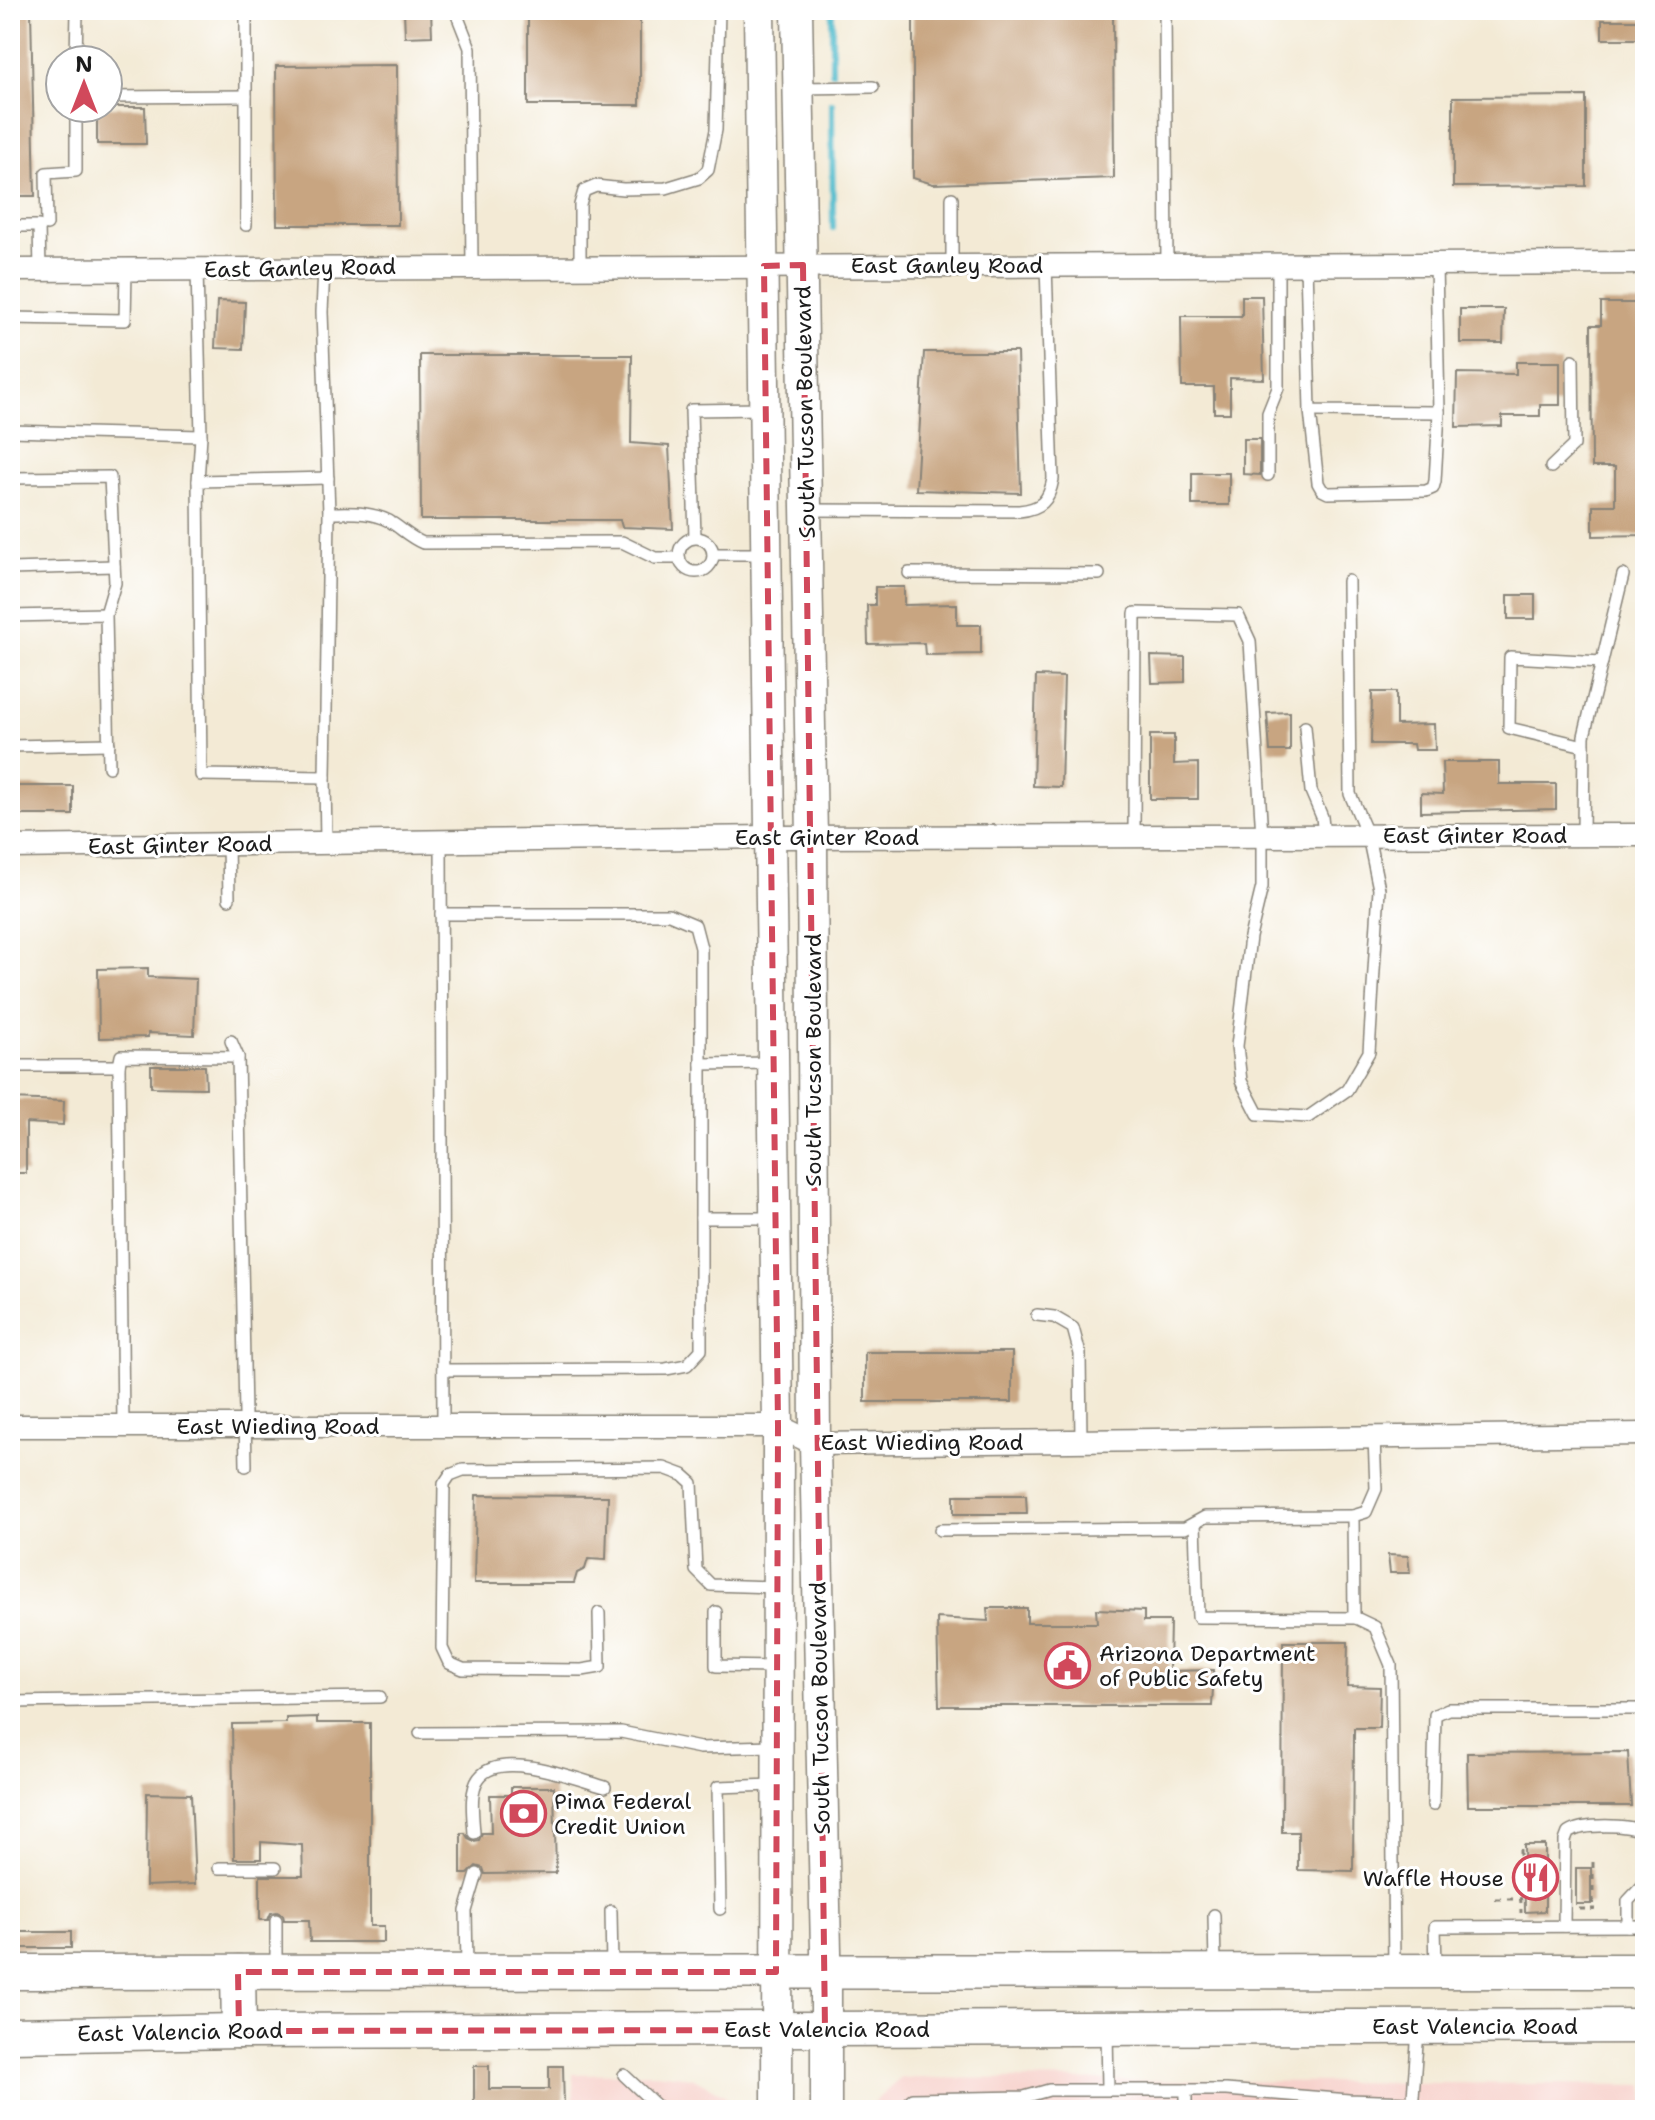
<svg xmlns="http://www.w3.org/2000/svg" width="1655" height="2120" font-family="'Shantell Sans',sans-serif">
<style>
.built{fill:#f7d0ca}
.lines{fill:none;stroke-linecap:round;stroke-linejoin:round}
.stream{stroke:#50bbcc;stroke-width:6}
.building{fill:#c8a581}
.service-casing{stroke:#888378;stroke-width:14}
.minor-casing{stroke:#888378;stroke-width:25}
.secondary-casing{stroke:#888378;stroke-width:33}
.primary-casing{stroke:#888378;stroke-width:37}
.path{stroke:#888378;stroke-width:3;stroke-dasharray:6 6;stroke-linecap:butt}
.service{stroke:#fff;stroke-width:11}
.minor{stroke:#fff;stroke-width:22}
.secondary{stroke:#fff;stroke-width:30}
.primary{stroke:#fff;stroke-width:34}
.marked{fill:none;stroke:#d1495b;stroke-width:6;stroke-dasharray:16 10;stroke-linejoin:round}
.labels{text-anchor:middle;dominant-baseline:central;stroke-width:6;stroke-linejoin:round;paint-order:stroke}
.street-label{font-size:22px;fill:#1c1c1c;stroke:#fff}
.poi-label{font-size:22px;fill:#1c1c1c;stroke:#fff;text-anchor:start}
</style>
<rect width="100%" height="100%" fill="#fff"/>
<filter id="ink" filterUnits="userSpaceOnUse"><feTurbulence type="fractalNoise" baseFrequency=".0125" numOctaves="2"/><feDisplacementMap in="SourceGraphic" scale="16" xChannelSelector="R" yChannelSelector="G"/><feConvolveMatrix kernelMatrix="1 2 1 2 8 2 1 2 1" color-interpolation-filters="sRGB"/></filter>
<filter id="wash" filterUnits="userSpaceOnUse"><feTurbulence type="fractalNoise" baseFrequency=".006" numOctaves="4" result="noise"/><feDisplacementMap in="SourceGraphic" scale="32" xChannelSelector="R" yChannelSelector="G"/><feGaussianBlur stdDeviation="1.8" result="paint"/><feColorMatrix in="noise" values="0 0 0 0 0 0 0 0 0 0 0 0 0 0 0 0 0 1.4 0 .05"/><feComposite in="paint" operator="in"/></filter>
<g filter="url(#wash)">
<rect width="100%" height="100%" fill="#f3ead5"/>
<g class="built">
<path d="M 656,2073 L 692,2077 L 724,2095 L 738,2110 L 574,2110 L 573,2074 Z"/>
<path d="M 901,2078 L 1645,2085 L 1645,2110 L 865,2110 Z"/>
</g>
<g class="lines">
<g class="stream">
<path d="M 832,10 L 832,72"/>
<path d="M 832,103 L 833,228"/>
</g>
</g>
<g id="blocks">
<g class="building">
<path d="M 10,10 L 31,10 L 35,196 L 10,196 Z"/>
<path d="M 404,10 L 431,10 L 432,36 L 405,37 Z"/>
<rect x="528" y="10" width="112" height="95"/>
<path d="M 913,10 L 1113,10 L 1114,178 L 933,184 L 913,178 Z"/>
<rect x="1602" y="20" width="43" height="19"/>
<path d="M 397,65 L 398,225 L 277,225 L 276,66 Z"/>
<path d="M 1586,96 L 1586,186 L 1453,187 L 1453,97 Z"/>
<path d="M 108,107 L 145,107 L 146,144 L 97,144 L 97,108 Z"/>
<path d="M 1242,296 L 1262,296 L 1264,379 L 1230,378 L 1230,413 L 1214,413 L 1214,387 L 1182,387 L 1181,316 L 1242,316 Z"/>
<path d="M 217,301 L 245,302 L 243,349 L 215,348 Z"/>
<path d="M 1601,303 L 1645,303 L 1645,535 L 1593,536 L 1593,505 L 1615,505 L 1615,467 L 1592,467 L 1591,325 L 1601,325 Z"/>
<path d="M 1460,309 L 1504,309 L 1503,343 L 1460,343 Z"/>
<path d="M 924,352 L 1017,352 L 1021,493 L 916,490 Z"/>
<path d="M 420,355 L 632,355 L 631,443 L 669,446 L 673,529 L 622,527 L 620,520 L 421,520 Z"/>
<path d="M 1516,362 L 1560,362 L 1560,405 L 1540,405 L 1540,416 L 1502,416 L 1502,426 L 1456,427 L 1457,373 L 1516,374 Z"/>
<path d="M 1243,439 L 1260,439 L 1260,475 L 1243,474 Z"/>
<rect x="1192" y="473" width="37" height="32"/>
<path d="M 875,587 L 904,587 L 904,605 L 957,604 L 957,625 L 981,625 L 981,654 L 925,655 L 924,643 L 868,644 L 867,605 L 875,605 Z"/>
<rect x="1508" y="595" width="27" height="24"/>
<path d="M 1151,656 L 1185,657 L 1185,682 L 1152,683 Z"/>
<path d="M 1036,676 L 1064,677 L 1061,787 L 1033,786 Z"/>
<path d="M 1372,692 L 1396,692 L 1396,725 L 1434,724 L 1435,750 L 1414,750 L 1413,744 L 1371,744 Z"/>
<path d="M 1290,712 L 1290,751 L 1270,751 L 1267,713 Z"/>
<path d="M 1150,735 L 1174,735 L 1174,764 L 1198,763 L 1198,799 L 1150,799 Z"/>
<path d="M 1442,762 L 1499,762 L 1499,784 L 1556,784 L 1556,809 L 1421,812 L 1421,793 L 1443,794 Z"/>
<rect x="10" y="786" width="63" height="29"/>
<path d="M 148,968 L 148,977 L 196,979 L 194,1035 L 148,1033 L 148,1037 L 99,1038 L 98,969 Z"/>
<path d="M 151,1066 L 205,1066 L 206,1088 L 151,1087 Z"/>
<path d="M 10,1099 L 64,1101 L 63,1125 L 26,1123 L 26,1173 L 10,1173 Z"/>
<rect x="865" y="1352" width="147" height="50"/>
<path d="M 476,1495 L 608,1496 L 606,1560 L 588,1559 L 585,1569 L 577,1573 L 574,1583 L 474,1583 Z"/>
<path d="M 954,1495 L 1026,1495 L 1027,1514 L 954,1514 Z"/>
<path d="M 1388,1555 L 1408,1556 L 1410,1573 L 1390,1573 Z"/>
<path d="M 987,1608 L 1027,1608 L 1027,1623 L 1097,1623 L 1096,1609 L 1144,1611 L 1144,1621 L 1170,1621 L 1169,1671 L 1214,1670 L 1212,1706 L 939,1706 L 937,1618 L 988,1621 Z"/>
<path d="M 1283,1642 L 1348,1642 L 1347,1686 L 1380,1687 L 1379,1728 L 1354,1728 L 1353,1871 L 1298,1870 L 1298,1832 L 1282,1832 Z"/>
<path d="M 317,1717 L 317,1723 L 370,1723 L 370,1926 L 384,1926 L 384,1942 L 310,1942 L 309,1920 L 284,1920 L 283,1915 L 277,1912 L 271,1913 L 268,1920 L 260,1920 L 260,1876 L 303,1876 L 302,1845 L 261,1842 L 261,1859 L 234,1859 L 232,1724 L 286,1723 L 286,1718 Z"/>
<path d="M 1628,1752 L 1631,1806 L 1468,1806 L 1467,1753 Z"/>
<path d="M 511,1787 L 554,1787 L 556,1873 L 485,1874 L 483,1868 L 476,1866 L 468,1874 L 461,1874 L 461,1833 L 465,1833 L 468,1838 L 474,1841 L 479,1840 L 482,1833 L 491,1833 L 490,1795 L 511,1795 Z"/>
<path d="M 147,1793 L 191,1794 L 195,1884 L 146,1886 Z"/>
<path d="M 1524,1845 L 1545,1845 L 1545,1911 L 1525,1912 Z"/>
<rect x="1576" y="1868" width="15" height="36"/>
<rect x="10" y="1932" width="61" height="16"/>
<path d="M 474,2066 L 489,2066 L 489,2089 L 549,2089 L 549,2066 L 563,2066 L 564,2110 L 474,2110 Z"/>
</g>
</g>
</g>
<g filter="url(#ink)">
<use href="#blocks" fill-opacity="0" stroke="#888378" stroke-width="2"/>
<g class="lines">
<defs>
<g id="service">
<path d="M 455,10 L 470,48 L 472,267"/>
<path d="M 1165,10 L 1167,264"/>
<path d="M 76,60 L 77,10"/>
<path d="M 799,88 L 873,87"/>
<path d="M 108,97 L 246,96"/>
<path d="M 47,225 L 46,173 L 76,171 L 76,108"/>
<path d="M 246,225 L 246,13"/>
<path d="M 10,226 L 39,226 L 40,270"/>
<path d="M 1306,264 L 1310,411 L 1439,412 L 1436,264"/>
<path d="M 952,265 L 952,198"/>
<path d="M 580,267 L 580,205 L 584,191 L 596,186 L 623,189 L 666,188 L 699,178 L 708,170 L 716,130 L 719,10"/>
<path d="M 324,268 L 322,312 L 329,513 C 350,513 369,511 389,521 C 401,528 409,537 423,543 L 622,542 L 655,558 L 678,558"/>
<path d="M 197,269 L 201,436 L 198,481"/>
<path d="M 10,318 L 125,320 L 126,270"/>
<path d="M 1310,411 L 1318,483 L 1322,490 L 1328,493 L 1426,491 L 1433,488 L 1435,481 L 1439,412"/>
<path d="M 10,431 L 201,436"/>
<path d="M 1551,467 L 1574,445 L 1573,360"/>
<path d="M 1268,475 L 1268,413 L 1278,388 L 1278,264"/>
<path d="M 10,478 L 110,477 L 115,583 L 106,614"/>
<path d="M 328,478 L 198,481 L 201,775 L 325,777 L 329,513"/>
<path d="M 807,510 L 1019,511 C 1041,509 1049,501 1053,479 L 1046,265"/>
<path d="M 695,537 L 691,410 L 763,409"/>
<circle cx="696" cy="555" r="17"/>
<path d="M 713,554 L 765,554"/>
<path d="M 10,569 L 114,566"/>
<path d="M 909,573 L 1099,574"/>
<path d="M 10,616 L 106,614 L 109,767"/>
<path d="M 1305,727 L 1311,791 L 1322,817 L 1324,836"/>
<path d="M 10,746 L 109,744"/>
<path d="M 1584,746 L 1509,728 L 1510,657 L 1602,662"/>
<path d="M 325,777 L 326,843"/>
<path d="M 1583,835 L 1584,736 L 1623,575"/>
<path d="M 1134,836 L 1135,613 L 1238,615 L 1250,641 L 1262,836 L 1262,887 L 1250,937 L 1237,1046 L 1241,1081 L 1258,1114 L 1308,1117 L 1347,1090 L 1369,1052 L 1379,889 L 1368,836 L 1350,794 L 1348,581"/>
<path d="M 441,841 L 443,1426"/>
<path d="M 228,844 L 229,899"/>
<path d="M 441,914 L 669,914 L 695,925 L 701,948 L 701,1350 L 687,1365 L 666,1369 L 443,1370"/>
<path d="M 231,1041 L 238,1057"/>
<path d="M 701,1064 L 773,1063"/>
<path d="M 10,1066 L 119,1066 L 123,1426"/>
<path d="M 119,1066 L 121,1056 L 238,1057 L 246,1466"/>
<path d="M 701,1218 L 772,1218"/>
<path d="M 1037,1315 L 1054,1317 L 1073,1328 L 1080,1354 L 1081,1441"/>
<path d="M 1374,1437 L 1376,1489 L 1366,1512 L 1353,1516 L 1354,1617 L 1375,1627 L 1391,1665 L 1394,1968"/>
<path d="M 1195,1523 L 1198,1617 L 1356,1618"/>
<path d="M 940,1530 L 1185,1528 L 1205,1517 L 1353,1516"/>
<path d="M 716,1612 L 716,1666 L 774,1667"/>
<path d="M 599,1613 L 600,1667 L 582,1670 L 463,1669 L 449,1663 L 442,1648 L 444,1484 L 450,1475 L 463,1470 L 664,1468 L 683,1475 L 692,1483 L 696,1570 L 711,1585 L 777,1587"/>
<path d="M 10,1702 L 380,1697"/>
<path d="M 420,1733 L 621,1732 L 700,1748 L 777,1746"/>
<path d="M 1433,1805 L 1435,1715 L 1448,1709 L 1645,1709"/>
<path d="M 474,1833 C 473,1817 469,1791 479,1778 C 500,1749 576,1779 605,1787"/>
<path d="M 219,1868 L 275,1868"/>
<path d="M 720,1909 L 718,1787 L 776,1785"/>
<path d="M 611,1911 L 612,1967"/>
<path d="M 1214,1915 L 1215,1966"/>
<path d="M 1564,1926 L 1565,1841 L 1568,1833 C 1583,1823 1628,1824 1645,1832"/>
<path d="M 1628,1926 L 1628,1901 L 1645,1883"/>
<path d="M 467,1967 L 466,1911 L 477,1874"/>
<path d="M 1436,1967 L 1435,1927 L 1645,1926"/>
<path d="M 276,1968 L 276,1920"/>
<path d="M 1107,2030 L 1108,2089"/>
<path d="M 624,2075 L 661,2110"/>
<path d="M 1186,2090 L 1186,2110"/>
<path d="M 901,2110 L 912,2099 L 1024,2097 L 1049,2090 L 1226,2090 L 1349,2100 L 1409,2102"/>
<path d="M 1412,2110 L 1418,2031"/>
</g>
<g id="minor">
<path d="M 10,270 L 1645,263"/>
<path d="M 10,847 L 771,837 L 1645,835"/>
<path d="M 10,1426 L 778,1426 L 815,1444 L 1645,1434"/>
</g>
<g id="secondary">
<path d="M 759,10 L 778,1426 L 777,2110"/>
<path d="M 797,10 L 812,837 L 815,1444 L 826,1951 L 826,2110"/>
</g>
<g id="primary">
<path d="M 10,1972 L 1645,1971"/>
<path d="M 238,1972 L 239,2031"/>
<path d="M 10,2035 L 239,2031 L 1645,2026"/>
</g>
</defs>
<use href="#service" class="service-casing"/>
<use href="#minor" class="minor-casing"/>
<use href="#secondary" class="secondary-casing"/>
<use href="#primary" class="primary-casing"/>
<g class="path">
<path d="M 1520,1849 L 1521,1913"/>
<path d="M 1593,1862 L 1593,1911"/>
<path d="M 1495,1899 L 1521,1899"/>
<path d="M 1579,1909 L 1595,1909"/>
</g>
<use href="#service" class="service"/>
<use href="#minor" class="minor"/>
<use href="#secondary" class="secondary"/>
<use href="#primary" class="primary"/>
</g>
</g>
<path class="marked" d="M 803,265 L 825,2030 L 239,2031 L 238,1972 L 776,1972 L 778,1426 L 764,266 Z"/>
<defs>
<symbol id="civic-ring" viewBox="-11 -11 22 22"><circle r="9.5" fill="#fff" stroke="#d1495b" stroke-width="1.5"/><path d="M-.6-6.5H3V-4.5H.6V-3L4-1V1h2V6H-6V1h2V-1L-.6-3ZM-1.2 2.5V6h2.4V2.5Z" fill="#d1495b"/></symbol>
<symbol id="bank-ring" viewBox="-11 -11 22 22"><circle r="9.5" fill="#fff" stroke="#d1495b" stroke-width="1.5"/><path d="M-6-4H6V4H-6ZM0-2.3a2.3 2.3 0 1 0 0 4.6a2.3 2.3 0 1 0 0-4.6Z" fill="#d1495b"/></symbol>
<symbol id="restaurant-ring" viewBox="-11 -11 22 22"><circle r="9.5" fill="#fff" stroke="#d1495b" stroke-width="1.5"/><path d="M-5-6h1v4h1v-4h1v4h1v-4h1v5L-1.5 .5V6h-2V.5L-5-1ZM5-6V6H3V1.5H1.5Q1.5-4 5-6Z" fill="#d1495b"/></symbol>
</defs>
<g fill-rule="evenodd">
<use href="#civic-ring" x="1042" y="1640" width="51" height="51"/>
<use href="#bank-ring" x="498" y="1788" width="51" height="51"/>
<use href="#restaurant-ring" x="1510" y="1852" width="51" height="51"/>
</g>
<g class="labels">
<g class="street-label">
<text x="947" y="265">East Ganley Road</text>
<text transform="translate(300 268) rotate(-1)">East Ganley Road</text>
<text transform="translate(805 412) rotate(-91)">South Tucson Boulevard</text>
<text x="1475" y="835">East Ginter Road</text>
<text x="827" y="837">East Ginter Road</text>
<text transform="translate(180 845) rotate(-1)">East Ginter Road</text>
<text transform="translate(813 1060) rotate(-90)">South Tucson Boulevard</text>
<text x="278" y="1426">East Wieding Road</text>
<text x="922" y="1442">East Wieding Road</text>
<text transform="translate(820 1708) rotate(-91)">South Tucson Boulevard</text>
<text x="1475" y="2026">East Valencia Road</text>
<text x="827" y="2029">East Valencia Road</text>
<text transform="translate(180 2032) rotate(-1)">East Valencia Road</text>
</g>
<g class="poi-label">
<text x="1099" y="1653">Arizona Department<tspan x="1099" dy="25">of Public Safety</tspan></text>
<text x="554" y="1801">Pima Federal<tspan x="554" dy="25">Credit Union</tspan></text>
<text x="1504" y="1878" text-anchor="end">Waffle House</text>
</g>
</g>
<rect width="1655" height="2120" fill="none" stroke="#fff" stroke-width="40"/>
<g transform="translate(84 84)"><circle r="38" fill="#ffffff" stroke="#a4a4a4" stroke-width="2"/>
<path d="M0-6L14 30L0 20L-14 30Z" fill="#d1495b"/>
<text y="-12" font-size="22" font-weight="bold" text-anchor="middle" fill="#1c1c1c">N</text>
</g>
</svg>
